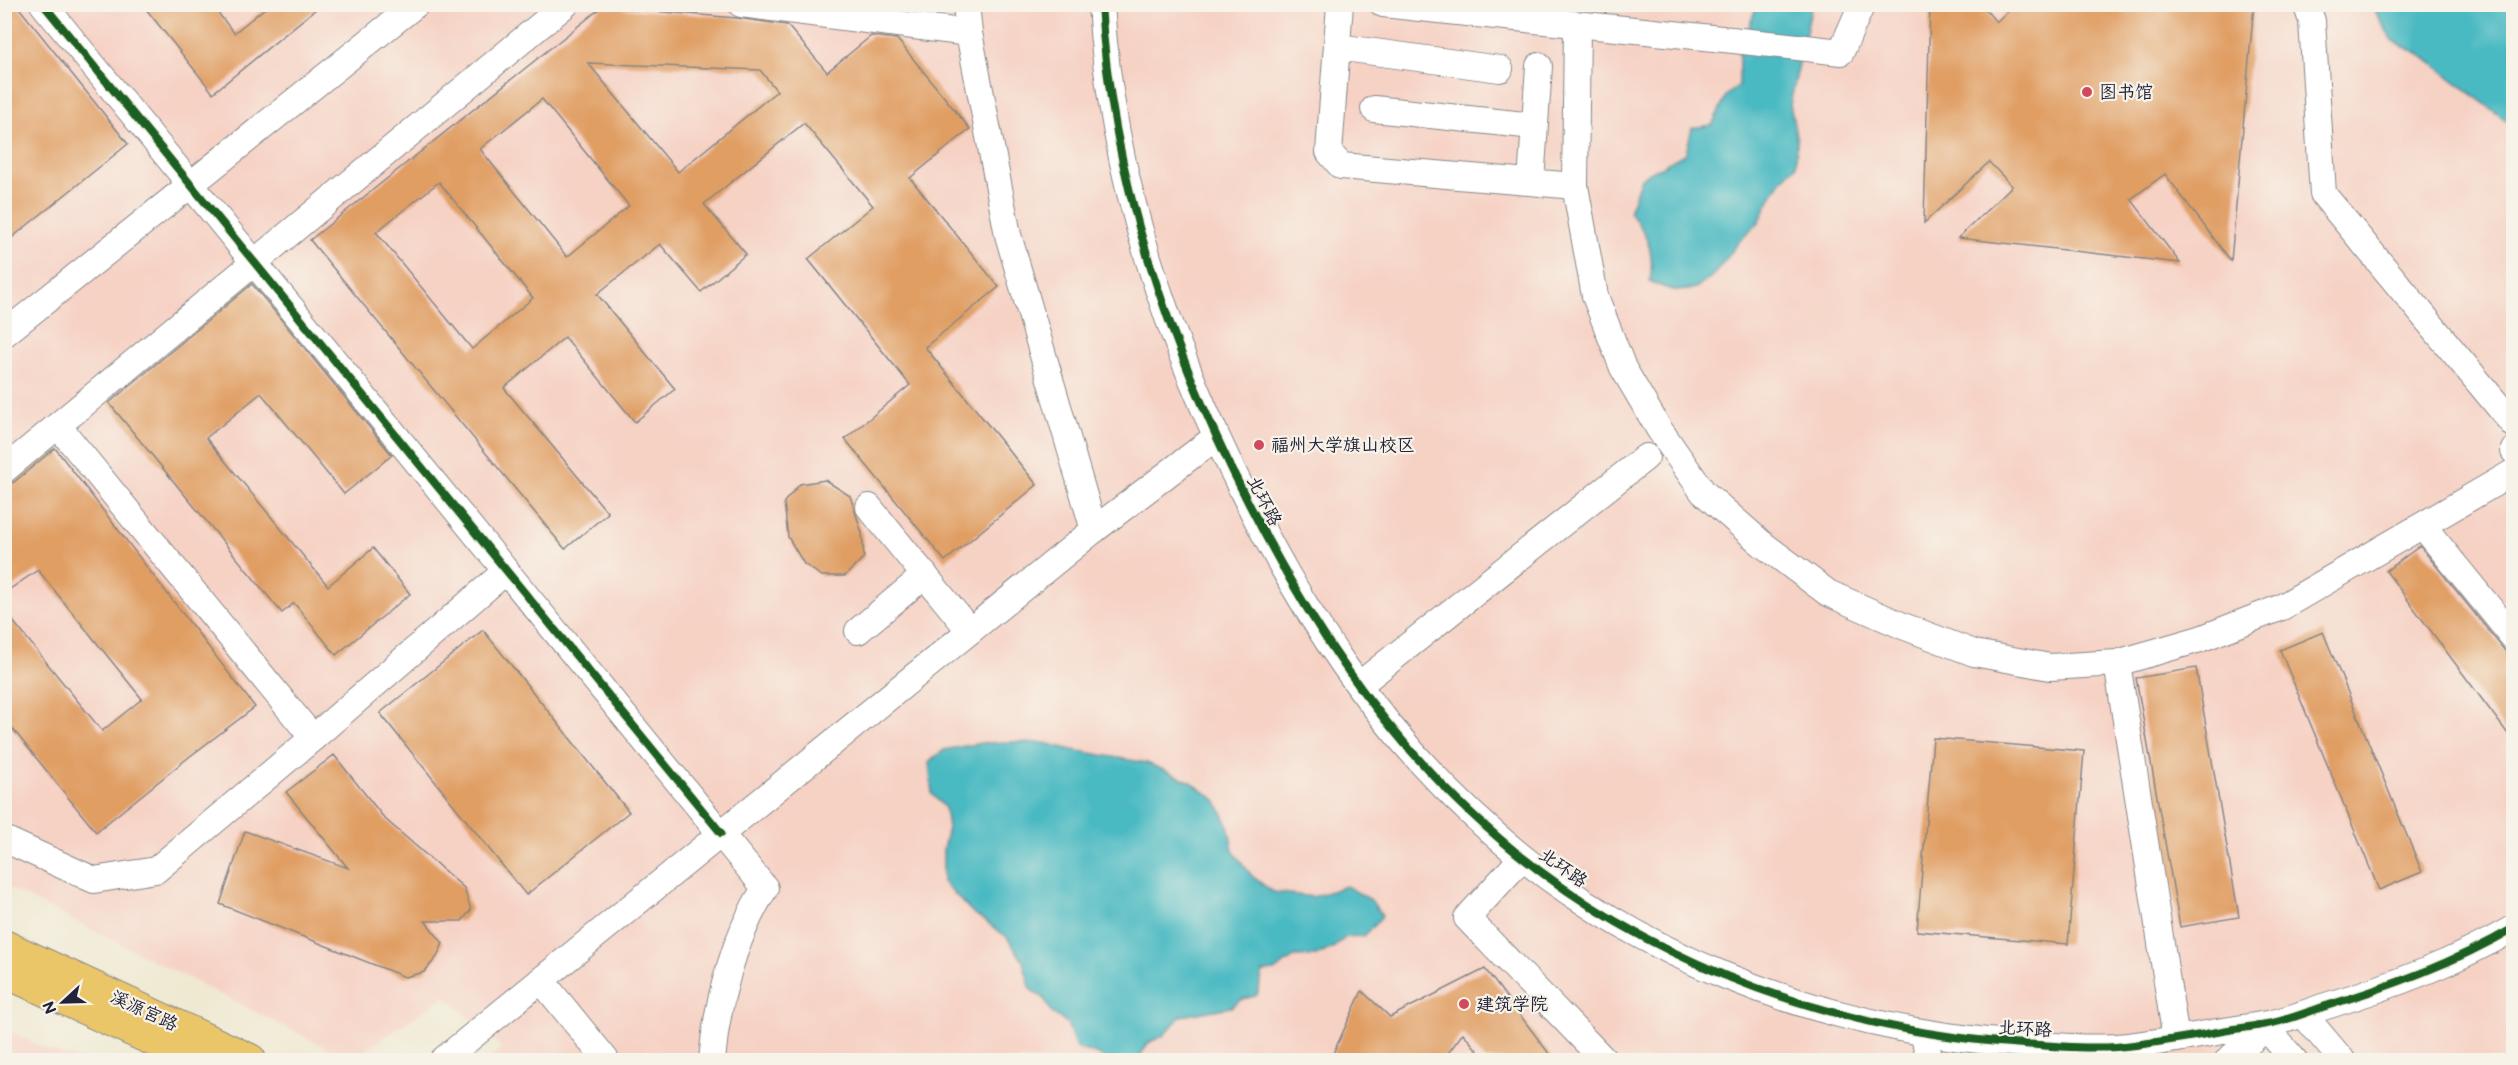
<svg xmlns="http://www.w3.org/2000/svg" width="2518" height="1065" font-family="'Balsamiq Sans','LXGW WenKai TC',sans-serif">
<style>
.built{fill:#f6d2c5}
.water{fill:#4ab9c2;stroke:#366e7e;stroke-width:1.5}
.building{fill:#e09e63;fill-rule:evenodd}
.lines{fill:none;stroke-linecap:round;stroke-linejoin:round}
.minor-casing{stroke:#888686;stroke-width:28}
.major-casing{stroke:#888686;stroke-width:34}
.minor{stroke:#fff;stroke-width:26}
.major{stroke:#ebc669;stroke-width:32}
.cycleway-casing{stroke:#f7f3e8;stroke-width:11}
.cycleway{stroke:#1b5e20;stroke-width:8}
.poi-dot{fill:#d1495b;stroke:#f7f3e8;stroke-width:2}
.labels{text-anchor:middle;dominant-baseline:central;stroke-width:4.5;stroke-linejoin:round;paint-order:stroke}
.poi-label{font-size:18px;fill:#22223b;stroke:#f7f3e8;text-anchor:start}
.street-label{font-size:18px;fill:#22223b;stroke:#f7f3e8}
</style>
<rect width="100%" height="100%" fill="#f7f3e8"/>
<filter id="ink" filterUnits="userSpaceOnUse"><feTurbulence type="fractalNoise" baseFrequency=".0167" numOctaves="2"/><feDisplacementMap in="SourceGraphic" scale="12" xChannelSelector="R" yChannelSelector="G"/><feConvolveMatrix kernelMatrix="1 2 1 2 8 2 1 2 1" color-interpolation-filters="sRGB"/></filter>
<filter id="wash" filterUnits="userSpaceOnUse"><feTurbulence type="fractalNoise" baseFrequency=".008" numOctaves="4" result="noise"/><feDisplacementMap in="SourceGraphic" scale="24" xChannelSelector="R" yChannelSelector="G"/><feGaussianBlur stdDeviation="1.35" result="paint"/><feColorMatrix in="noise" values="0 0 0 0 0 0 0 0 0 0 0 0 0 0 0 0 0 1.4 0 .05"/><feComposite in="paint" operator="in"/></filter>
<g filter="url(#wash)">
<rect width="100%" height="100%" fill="#efe9d1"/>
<g class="built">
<path d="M 4,5 L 2513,5 L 2513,1060 L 487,1060 L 502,1048 L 445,996 L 359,1055 L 343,1056 L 5,886 Z"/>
<path d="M 5,1029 L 46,1049 L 82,1060 L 5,1060 Z"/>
</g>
<g class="water">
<path d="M 1757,5 L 1812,5 L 1790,104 L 1797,141 L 1796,166 C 1775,184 1772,196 1760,220 C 1755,229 1744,235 1738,243 C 1712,278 1696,306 1650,281 C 1655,254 1648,232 1629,212 L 1641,178 L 1686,153 L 1692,128 L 1712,125 L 1726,96 L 1739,85 L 1739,54 Z"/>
<path d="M 2371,5 L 2513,5 L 2513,126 L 2424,57 L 2392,40 Z"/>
<path d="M 1013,742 L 1044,743 L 1073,750 L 1147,763 L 1189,781 L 1216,800 L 1228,825 L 1233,851 L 1252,876 L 1273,892 L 1313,897 L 1346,886 L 1371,900 L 1382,916 L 1364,936 L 1346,937 L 1334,947 L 1316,956 L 1294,957 L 1274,971 L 1263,972 L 1257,995 L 1241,1000 L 1231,1007 L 1181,1016 L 1163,1036 L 1148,1043 L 1138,1060 L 1105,1060 L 1099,1055 L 1076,1048 L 1067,1023 L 1052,1013 L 1044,998 L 1031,990 L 1023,961 L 1007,937 L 972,912 L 943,882 L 943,849 L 948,828 L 945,808 L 932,794 L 929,762 L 944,750 L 981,743 Z"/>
</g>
<g id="blocks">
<g class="building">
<path d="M 4,4 L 16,4 L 128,144 L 4,244 Z"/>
<path d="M 142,4 L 211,4 L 234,33 L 270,4 L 322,4 L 213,93 Z"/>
<path d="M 1930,4 L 1981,4 L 1996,22 L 2016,4 L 2254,4 L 2231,261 L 2165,174 L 2131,199 L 2180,263 L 1958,238 L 2012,186 L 1989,162 L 1924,223 Z"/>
<path d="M 602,7 L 737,18 L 787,25 L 827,72 L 871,36 L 897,39 L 970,129 L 910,178 L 999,287 L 925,347 L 1037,485 L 945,561 L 845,439 L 910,385 L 808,259 L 873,206 L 804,123 L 704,204 L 746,254 L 701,292 L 660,244 L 597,294 L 675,389 L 635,422 L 565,337 L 504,388 L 608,513 L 565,549 L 310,240 ZM 588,63 L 760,70 L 777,91 L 678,172 ZM 542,99 L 629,206 L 567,257 L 480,149 ZM 439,182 L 533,298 L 472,349 L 376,232 Z"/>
<path d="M 252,284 L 392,455 L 344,494 L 261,393 L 206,438 L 328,586 L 373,548 L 410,594 L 336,655 L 294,603 L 282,613 L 109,403 Z"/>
<path d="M 55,448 L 255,707 L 189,757 L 96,832 L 4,718 L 4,610 L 102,731 L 142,699 L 38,570 L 4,593 L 4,485 L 14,482 Z"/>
<path d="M 825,480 L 850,496 L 862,533 L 864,557 L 845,576 L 822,576 L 804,564 L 788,537 L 784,502 L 800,484 Z"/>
<path d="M 2420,546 L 2514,662 L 2514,742 L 2386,571 Z"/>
<path d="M 483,630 L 629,812 L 526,895 L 380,713 Z"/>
<path d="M 2323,632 L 2422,872 L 2379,890 L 2280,650 Z"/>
<path d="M 2196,668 L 2239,917 L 2180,927 L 2136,678 Z"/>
<path d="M 1933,738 L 2084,751 L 2068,944 L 1917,931 Z"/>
<path d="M 334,755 L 385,819 L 464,888 L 471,910 L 462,921 L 425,921 L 443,943 L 437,957 L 424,972 L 405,977 L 220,904 L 245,831 L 348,868 L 286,792 Z"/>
<path d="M 1485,969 L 1554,1060 L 1485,1060 L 1463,1033 L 1443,1060 L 1330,1060 L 1362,991 L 1390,1017 Z"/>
</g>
</g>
</g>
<g filter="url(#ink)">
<use href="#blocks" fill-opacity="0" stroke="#888686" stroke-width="1.5"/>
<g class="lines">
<defs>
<g id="minor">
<path d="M 43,4 L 765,888 C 733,939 717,1002 712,1060"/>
<path d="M 741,4 L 969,33"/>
<path d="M 966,4 L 969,33 L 1008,235 L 1094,530"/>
<path d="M 1101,4 C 1111,179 1169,345 1247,500 C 1306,617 1375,723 1471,813 C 1620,954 1821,1031 2024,1044 C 2054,1046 2086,1049 2116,1047 C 2150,1044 2184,1038 2217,1032 C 2234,1029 2251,1027 2267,1024 C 2287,1021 2307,1012 2326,1006 C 2391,986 2454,963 2514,928"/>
<path d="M 1340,4 L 1329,152 L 1341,166 L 1575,186"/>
<path d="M 1383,4 C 1535,21 1688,34 1841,52 L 1862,4"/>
<path d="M 2306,4 L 2312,21 L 2323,194 L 2514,425"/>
<path d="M 1577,26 L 1575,186 L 1595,296 L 1623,368 L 1659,429 L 1703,492 L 1761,543 L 1828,593 L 1903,626 L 1974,653 L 2050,667 L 2117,663 L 2200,639 L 2282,607 L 2514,472"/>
<path d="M 1337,47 L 1500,69"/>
<path d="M 1374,109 L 1534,126"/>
<path d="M 1531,182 L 1539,66"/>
<path d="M 4,334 L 416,4"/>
<path d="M 59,427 L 313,738"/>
<path d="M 2514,450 L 2514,451"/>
<path d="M 4,470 L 566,4"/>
<path d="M 869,507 L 970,631"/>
<path d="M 2423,526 L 2514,638"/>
<path d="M 858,631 L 925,575"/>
<path d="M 2117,663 L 2176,1039"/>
<path d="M 1359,685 L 1646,457"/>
<path d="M 4,839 L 94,880 L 156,870 L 313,738 L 506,571"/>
<path d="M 1522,858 L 1467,918 L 1604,1060"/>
<path d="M 541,980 L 606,1060"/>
<path d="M 2303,1014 L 2342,1060"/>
<path d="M 2266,1028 L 2294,1060"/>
<path d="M 1923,1033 L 1930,1060"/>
<path d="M 443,1060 L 1094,530 L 1216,437"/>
<path d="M 2228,1060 L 2271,1024"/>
</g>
<g id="major">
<path d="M 4,946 L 250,1060"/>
<path d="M 4,971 L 197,1060"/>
</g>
</defs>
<use href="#minor" class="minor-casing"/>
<use href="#major" class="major-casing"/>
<use href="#minor" class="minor"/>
<use href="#major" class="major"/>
<defs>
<g id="cycleway">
<path d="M 43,4 L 721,833"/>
<path d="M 1101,4 C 1111,179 1169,345 1247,500 C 1306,617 1375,723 1471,813 C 1620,954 1821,1031 2024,1044 C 2054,1046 2086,1049 2116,1047 C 2150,1044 2184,1038 2217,1032 C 2234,1029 2251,1027 2267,1024 C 2287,1021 2307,1012 2326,1006 C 2391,986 2454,963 2514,928"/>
</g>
</defs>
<use href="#cycleway" class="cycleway-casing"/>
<use href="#cycleway" class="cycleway"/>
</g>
</g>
<g class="poi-dot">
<circle cx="2087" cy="92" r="6"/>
<circle cx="1259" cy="445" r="6"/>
<circle cx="1464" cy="1004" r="6"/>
</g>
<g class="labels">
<g class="poi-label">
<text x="2099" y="92">图书馆</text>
<text x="1271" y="445">福州大学旗山校区</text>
<text x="1476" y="1004">建筑学院</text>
</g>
<g class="street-label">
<text transform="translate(1264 501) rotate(63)">北环路</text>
<text transform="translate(1563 868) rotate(35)">北环路</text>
<text transform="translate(144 1011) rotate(25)">溪源宫路</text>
<text transform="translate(2025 1029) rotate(3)">北环路</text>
</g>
</g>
<rect width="2518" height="1065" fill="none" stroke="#f7f3e8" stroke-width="24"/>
<g transform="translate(63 1002) rotate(248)" stroke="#f7f3e8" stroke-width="4.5" paint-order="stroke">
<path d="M0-4.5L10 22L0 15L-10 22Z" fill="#22223b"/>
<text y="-9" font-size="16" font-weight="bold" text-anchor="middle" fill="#22223b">N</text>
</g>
</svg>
